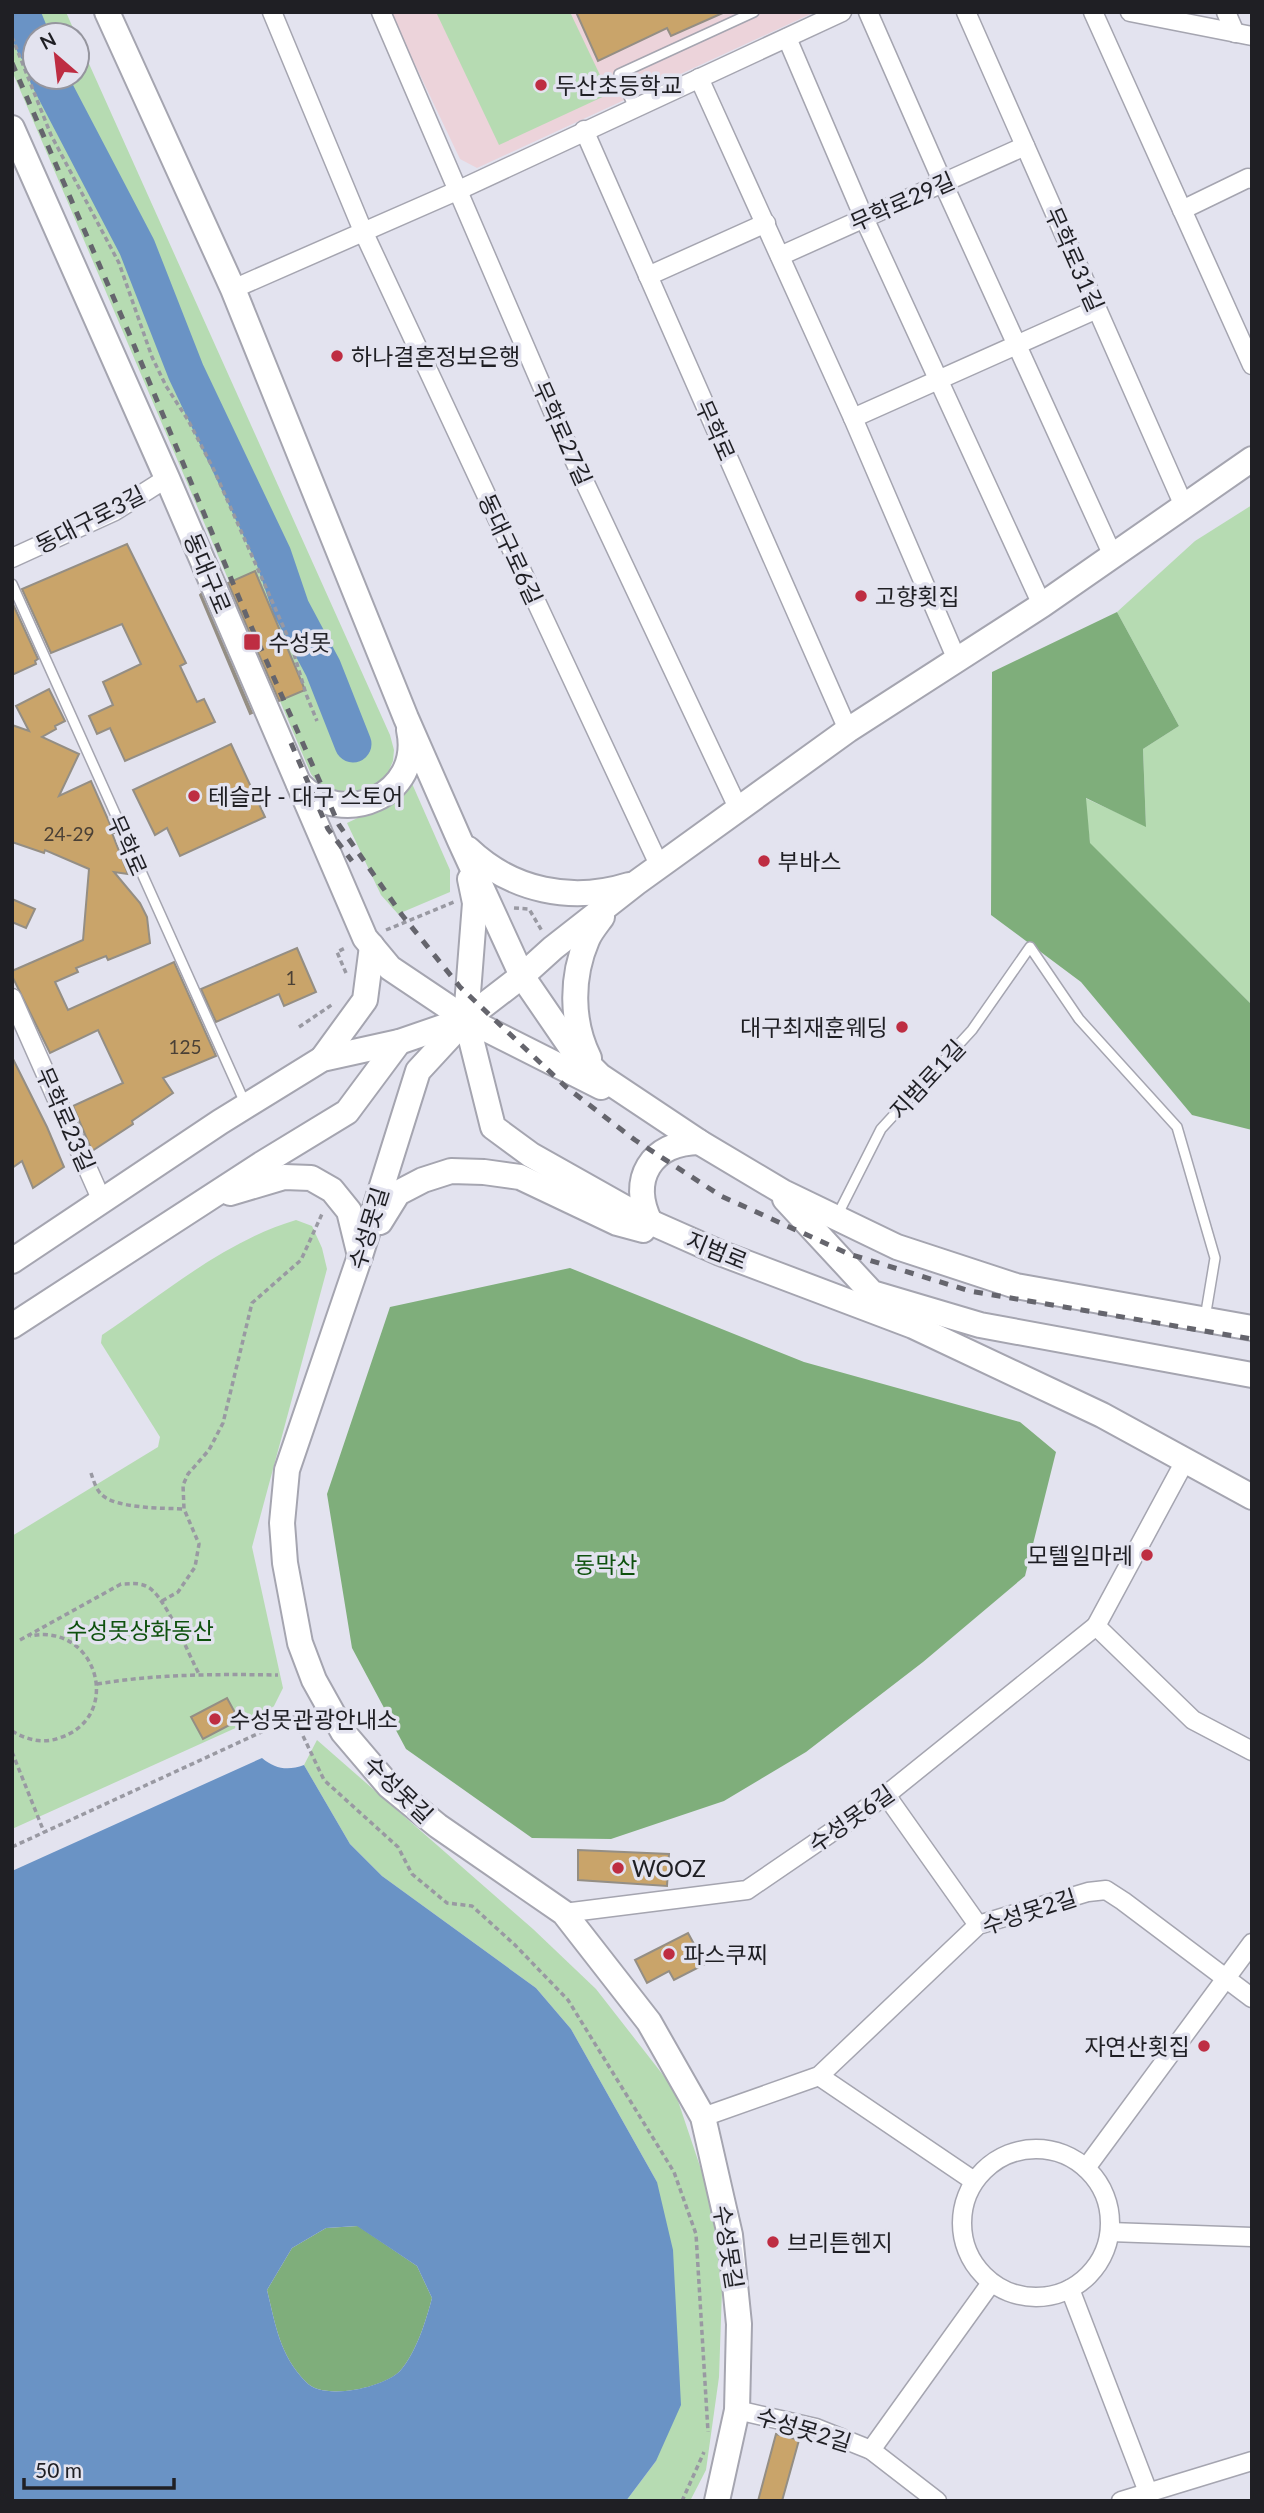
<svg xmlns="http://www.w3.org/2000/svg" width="1264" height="2513" font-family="Lato,'Noto Sans KR',sans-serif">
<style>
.education{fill:#ecd3da}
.green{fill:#b6dbb2}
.forest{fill:#7fae7b}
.water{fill:#6a93c5;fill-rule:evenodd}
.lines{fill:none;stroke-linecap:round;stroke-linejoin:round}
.river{stroke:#6a93c5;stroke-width:37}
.building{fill:#c9a46a;stroke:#948e84;stroke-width:2}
.lane-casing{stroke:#a5a5b0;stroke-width:12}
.street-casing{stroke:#a5a5b0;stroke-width:21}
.secondary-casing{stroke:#a5a5b0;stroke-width:28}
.path{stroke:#9999a2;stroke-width:3.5;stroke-dasharray:5 3.5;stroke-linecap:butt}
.lane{stroke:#fff;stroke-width:9}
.street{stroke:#fff;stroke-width:18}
.secondary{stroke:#fff;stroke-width:24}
.rail{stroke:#65656d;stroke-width:5;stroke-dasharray:9 9;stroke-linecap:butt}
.poi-dot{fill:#be2d42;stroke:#e3e3ef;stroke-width:2.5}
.labels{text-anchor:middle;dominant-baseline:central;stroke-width:7;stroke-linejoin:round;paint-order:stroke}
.number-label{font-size:19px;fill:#4a4036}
.poi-label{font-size:23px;fill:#1f1f24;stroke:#e3e3ef;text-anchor:start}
.street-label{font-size:23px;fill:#1f1f24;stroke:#e3e3ef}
.park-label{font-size:23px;fill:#0e510e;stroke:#e3e3ef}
</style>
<rect width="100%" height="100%" fill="#e3e3ef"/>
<path class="education" d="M 390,12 L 815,12 L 477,168 L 460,159 Z"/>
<g class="green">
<path d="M 12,12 L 66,12 L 76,35 L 35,35 L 35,77 L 77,77 L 77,37 L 390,735 L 394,750 L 393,761 L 387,775 L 379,786 L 350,797 L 322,788 L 311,774 L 12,71 Z"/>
<path d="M 436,12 L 570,12 L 609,94 L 499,145 Z"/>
<path d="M 1252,505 L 1252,1005 L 1090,844 L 1085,798 L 1146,826 L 1143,749 L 1179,726 L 1117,612 L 1195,541 Z"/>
<path d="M 410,779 L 450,870 L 450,892 L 398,914 L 381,895 L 347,823 L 396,800 Z"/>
<path d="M 296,1220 L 312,1226 L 322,1248 L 327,1269 L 252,1547 L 283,1688 L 271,1712 L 12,1829 L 12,1536 L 158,1447 L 160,1437 L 101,1343 L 102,1335 C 163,1294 225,1241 296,1220 Z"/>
<path d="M 317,1740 L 533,1929 L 596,1989 L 674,2089 L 711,2199 L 722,2290 L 719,2377 L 706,2470 L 690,2501 L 626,2501 L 656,2461 L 657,2182 L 571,2029 L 536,1988 L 382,1876 L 350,1844 L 304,1765 Z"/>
</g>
<g class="forest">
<path d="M 1117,612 L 1179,726 L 1143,749 L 1146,827 L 1086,798 L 1090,843 L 1252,1005 L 1252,1130 L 1192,1115 L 1081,982 L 991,915 L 992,672 Z"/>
<path d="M 570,1268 L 804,1362 L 1020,1422 L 1056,1452 L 1025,1576 L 923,1662 L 806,1752 L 724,1801 L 611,1839 L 532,1838 L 406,1749 L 352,1648 L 327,1494 L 390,1307 Z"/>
<path d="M 358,2226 L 417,2266 L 432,2298 C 426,2321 416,2353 400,2371 C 384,2388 323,2401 306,2382 C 279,2354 276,2326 267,2290 L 292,2248 L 326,2228 Z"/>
</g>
<path class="water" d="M 262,1758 C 275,1769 288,1771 304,1765 L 350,1844 L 382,1876 L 536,1988 L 571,2029 L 657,2182 L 673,2250 L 681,2405 L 656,2461 L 626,2501 L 12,2501 L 12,1871 ZM 357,2226 L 417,2266 L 432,2298 C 426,2321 416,2353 400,2371 C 383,2388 323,2401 306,2382 C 279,2354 276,2326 267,2290 L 292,2248 L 326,2228 Z"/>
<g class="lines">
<g class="river">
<path d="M 21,12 L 35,46"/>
<path d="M 48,77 L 137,247 L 186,372 L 273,555 L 291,608 L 323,668 L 353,744"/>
</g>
</g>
<g class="building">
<path d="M 576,12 L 725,12 L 671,36 L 667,28 L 598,61 Z"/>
<path d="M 127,544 L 186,663 L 180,666 L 197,702 L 204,699 L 215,722 L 125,761 L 110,728 L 97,734 L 89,716 L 113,705 L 103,682 L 141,664 L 122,624 L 51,653 L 22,589 Z"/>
<path d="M 255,571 L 305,690 L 279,701 L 228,583 Z"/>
<path d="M 201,594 L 252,713 L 250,714 L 200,595 Z"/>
<path d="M 12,602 L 38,659 L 35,661 L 36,664 L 12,675 Z"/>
<path d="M 49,689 L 65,721 L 55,726 L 56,729 L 42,737 L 79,754 L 59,796 L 91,781 L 114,833 L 112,833 L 128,874 L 114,872 L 140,903 L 147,917 L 150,943 L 108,960 L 106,956 L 76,968 L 78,972 L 55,982 L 68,1010 L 174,962 L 216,1056 L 163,1078 L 173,1093 L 132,1121 L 133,1124 L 92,1151 L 73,1106 L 123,1083 L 98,1030 L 50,1053 L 12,976 L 12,971 L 83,940 L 89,869 L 45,850 L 44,853 L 12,842 L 12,725 L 29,731 L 16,706 Z"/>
<path d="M 231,744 L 265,817 L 180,856 L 167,828 L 155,835 L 133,790 Z"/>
<path d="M 12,899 L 35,909 L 26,928 L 12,922 Z"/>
<path d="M 297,948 L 316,992 L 284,1006 L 279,994 L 216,1022 L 201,989 Z"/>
<path d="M 12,1057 L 47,1127 L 64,1167 L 33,1188 L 22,1161 L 12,1168 Z"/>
<path d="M 227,1698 L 239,1720 L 203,1739 L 191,1717 Z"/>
<path d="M 578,1850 L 669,1854 L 667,1886 L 578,1880 Z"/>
<path d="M 688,1933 L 705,1964 L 674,1980 L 669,1971 L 647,1983 L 635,1960 Z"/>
<path d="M 776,2434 L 799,2440 L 782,2501 L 758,2501 Z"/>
</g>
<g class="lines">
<defs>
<g id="lane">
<path d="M 634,108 L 619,74 L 754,12"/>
<path d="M 12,584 L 245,1103"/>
<path d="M 837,1216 L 881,1129 L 972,1030 L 1030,947 L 1079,1019 L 1177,1127 L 1215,1258 L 1205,1318"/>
</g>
<g id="street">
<path d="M 272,12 L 363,231 L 660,867"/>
<path d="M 381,12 L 569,449 L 739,810"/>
<path d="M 868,12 L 943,183 L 1113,556"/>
<path d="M 966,12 L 1184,506"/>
<path d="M 1093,12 L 1252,365"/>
<path d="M 1130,12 L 1252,36"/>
<path d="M 1226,12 L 1235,33"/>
<path d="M 787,38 L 864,218 L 1042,605"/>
<path d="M 699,78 L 853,418 L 957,660"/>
<path d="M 584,130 L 848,730"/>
<path d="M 1182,210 L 1248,178 L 1252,179"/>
<path d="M 780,256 L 1025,146"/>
<path d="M 648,276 L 766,223"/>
<path d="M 233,289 L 459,190 L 842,12"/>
<path d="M 853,418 L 1097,309"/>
<path d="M 12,558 L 115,511 L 167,478"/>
<path d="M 12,998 L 102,1201"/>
<path d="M 1185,1461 L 1096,1626 L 1193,1720 L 1252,1751"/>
<path d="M 886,1795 L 978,1925"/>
<path d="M 564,1913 L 747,1890 L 886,1795 L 1096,1626"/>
<path d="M 819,2076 L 974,2181"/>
<path d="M 703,2117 L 819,2076 L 978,1925 L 1088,1892 L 1106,1890 L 1123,1901 L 1252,1998"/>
<circle cx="1036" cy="2223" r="74"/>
<path d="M 1086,2168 L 1252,1943"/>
<path d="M 1110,2232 L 1252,2237"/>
<path d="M 1070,2289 L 1148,2492"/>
<path d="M 737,2410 L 816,2428 L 871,2450 L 937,2501"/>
<path d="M 871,2450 L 991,2283"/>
<path d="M 1121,2501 L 1252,2461"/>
</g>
<g id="secondary">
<path d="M 107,12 L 233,289 L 406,718 L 460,841 L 522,976 L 570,1046 L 600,1076 L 699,1142 L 783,1192 L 897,1247 L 1016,1286 L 1252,1328"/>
<path d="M 12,128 L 167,478 L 365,938 L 390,968 L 466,1019 L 601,1087"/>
<path d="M 299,784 C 343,830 423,795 409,730"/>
<path d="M 468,849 C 512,891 572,903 629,885"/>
<path d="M 470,879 L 475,903 L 466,1019 L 493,1127 L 531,1155 L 650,1222 L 720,1253 L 913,1326 L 1102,1415 L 1252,1497"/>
<path d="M 466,1019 L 418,1071 L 360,1256 L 287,1470 L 282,1523 L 285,1563 L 300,1643 L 314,1680 L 343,1732 L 389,1786 L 438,1826 L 564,1913 L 649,2022 L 703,2117 L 730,2235 L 739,2324 L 737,2410 L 717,2501"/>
<path d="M 589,1058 C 571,1022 571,977 587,940 C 590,932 597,924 602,917"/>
<path d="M 322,1059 L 365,1000 L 372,946"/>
<path d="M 230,1193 L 284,1177 L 311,1178 L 332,1190 L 349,1211 L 360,1256"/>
<path d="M 785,1199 L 872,1293 L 980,1325 L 1252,1375"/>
<path d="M 380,1222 L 398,1193 L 423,1180 L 451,1171 L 484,1172 L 520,1177 L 617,1223 L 643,1230"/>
<path d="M 650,1222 C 629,1179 651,1143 699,1142"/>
<path d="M 12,1261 L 220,1122 L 322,1059 L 399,1042 L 466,1019 L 522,976 L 553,948 L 636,883 L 848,730 L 1042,605 L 1252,459"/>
<path d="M 12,1326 L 260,1165 L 347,1112 L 399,1042"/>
</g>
</defs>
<use href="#lane" class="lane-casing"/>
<use href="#street" class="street-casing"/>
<use href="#secondary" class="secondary-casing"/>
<g class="path">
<path d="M 12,37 L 51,135 L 119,263 L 152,357 L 166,386 L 188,420 L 214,470 L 291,644 L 306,694 L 317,721"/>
<path d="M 514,908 L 529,909 L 542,931"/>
<path d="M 386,930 L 454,902"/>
<path d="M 346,973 L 337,952 L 347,947"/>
<path d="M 299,1027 L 333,1004"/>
<path d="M 91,1473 C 93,1479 96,1489 101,1494 C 115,1509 165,1508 184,1509"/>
<path d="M 162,1601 L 178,1592 L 195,1567 L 199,1544 L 184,1509 L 183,1485 L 188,1474 L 209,1450 L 223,1423 L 252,1303 L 301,1260 L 322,1214"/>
<path d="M 20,1640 L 121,1584 C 131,1584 139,1582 148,1587 C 165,1596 189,1655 199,1674"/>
<path d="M 97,1684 C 157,1674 217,1674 278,1675"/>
<path d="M 12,1731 C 27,1740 43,1744 59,1738 C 124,1718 98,1622 30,1636"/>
<path d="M 12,1752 L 44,1832"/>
<path d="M 12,1847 L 294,1717 L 324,1780 L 398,1847 L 412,1874 L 447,1903 L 472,1906 L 515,1945 L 568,2000 L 674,2172 L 696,2234 L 708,2432"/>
<path d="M 682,2501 L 704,2452"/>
</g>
<use href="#lane" class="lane"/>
<use href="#street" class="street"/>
<use href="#secondary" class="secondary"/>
<g class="rail">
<path d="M 12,63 L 131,338 L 247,617 L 339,825 L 402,915 L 460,987 L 566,1087 L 635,1140 L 721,1196 L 849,1254 L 970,1291 L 1252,1339"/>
<path d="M 291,743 L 328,829 L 352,861"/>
</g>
</g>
<g class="poi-dot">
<circle cx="541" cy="85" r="7"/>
<circle cx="337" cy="356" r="7"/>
<circle cx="861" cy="596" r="7"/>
<rect x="243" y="633" width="18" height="18" rx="3.5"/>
<circle cx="194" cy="796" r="7"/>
<circle cx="764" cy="861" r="7"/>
<circle cx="902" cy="1027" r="7"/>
<circle cx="1147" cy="1555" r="7"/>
<circle cx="215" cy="1719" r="7"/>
<circle cx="618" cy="1868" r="7"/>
<circle cx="669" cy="1954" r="7"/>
<circle cx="1204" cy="2046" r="7"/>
<circle cx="773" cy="2242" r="7"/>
</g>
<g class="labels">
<g class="number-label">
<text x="69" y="833">24-29</text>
<text x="291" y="977">1</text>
<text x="185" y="1046">125</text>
</g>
<g class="poi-label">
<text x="555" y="85">두산초등학교</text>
<text x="351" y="356">하나결혼정보은행</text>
<text x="875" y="596">고향횟집</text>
<text x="268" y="642">수성못</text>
<text x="208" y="796">테슬라 - 대구 스토어</text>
<text x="778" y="861">부바스</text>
<text x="888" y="1027" text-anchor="end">대구최재훈웨딩</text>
<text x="1133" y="1555" text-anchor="end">모텔일마레</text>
<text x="229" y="1719">수성못관광안내소</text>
<text x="632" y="1868">WOOZ</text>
<text x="683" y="1954">파스쿠찌</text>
<text x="1190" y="2046" text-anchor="end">자연산횟집</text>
<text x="787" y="2242">브리튼헨지</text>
</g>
<g class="street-label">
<text transform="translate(902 201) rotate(-24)">무학로29길</text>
<text transform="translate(1075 259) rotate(66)">무학로31길</text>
<text transform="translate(716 430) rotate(66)">무학로</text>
<text transform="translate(563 433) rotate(66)">무학로27길</text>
<text transform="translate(90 519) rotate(-27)">동대구로3길</text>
<text transform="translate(511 549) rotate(65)">동대구로6길</text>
<text transform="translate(208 573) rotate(67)">동대구로</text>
<text transform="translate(128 845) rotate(66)">무학로</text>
<text transform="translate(927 1079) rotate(-47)">지범로1길</text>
<text transform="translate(66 1119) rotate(66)">무학로23길</text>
<text transform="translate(368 1228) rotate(-73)">수성못길</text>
<text transform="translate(717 1250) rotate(22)">지범로</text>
<text transform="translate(399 1789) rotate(44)">수성못길</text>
<text transform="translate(851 1818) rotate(-35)">수성못6길</text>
<text transform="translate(1029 1911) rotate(-18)">수성못2길</text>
<text transform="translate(729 2247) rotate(81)">수성못길</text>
<text transform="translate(804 2429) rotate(17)">수성못2길</text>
</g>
<g class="park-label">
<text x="606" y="1564">동막산</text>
<text x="140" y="1630">수성못상화동산</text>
</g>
</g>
<rect width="1264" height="2513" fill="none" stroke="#1f1f24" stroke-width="28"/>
<g transform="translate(56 56) rotate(332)"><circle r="33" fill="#e3e3ef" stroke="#95959e" stroke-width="2"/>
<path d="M0-5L12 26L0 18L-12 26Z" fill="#be2d42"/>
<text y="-10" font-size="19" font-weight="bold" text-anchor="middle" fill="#1f1f24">N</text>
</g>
<path d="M24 2478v10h150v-10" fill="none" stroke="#1f1f24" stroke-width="3.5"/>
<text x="35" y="2478" font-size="21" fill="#1f1f24" stroke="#e3e3ef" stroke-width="5" paint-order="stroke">50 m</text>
</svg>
